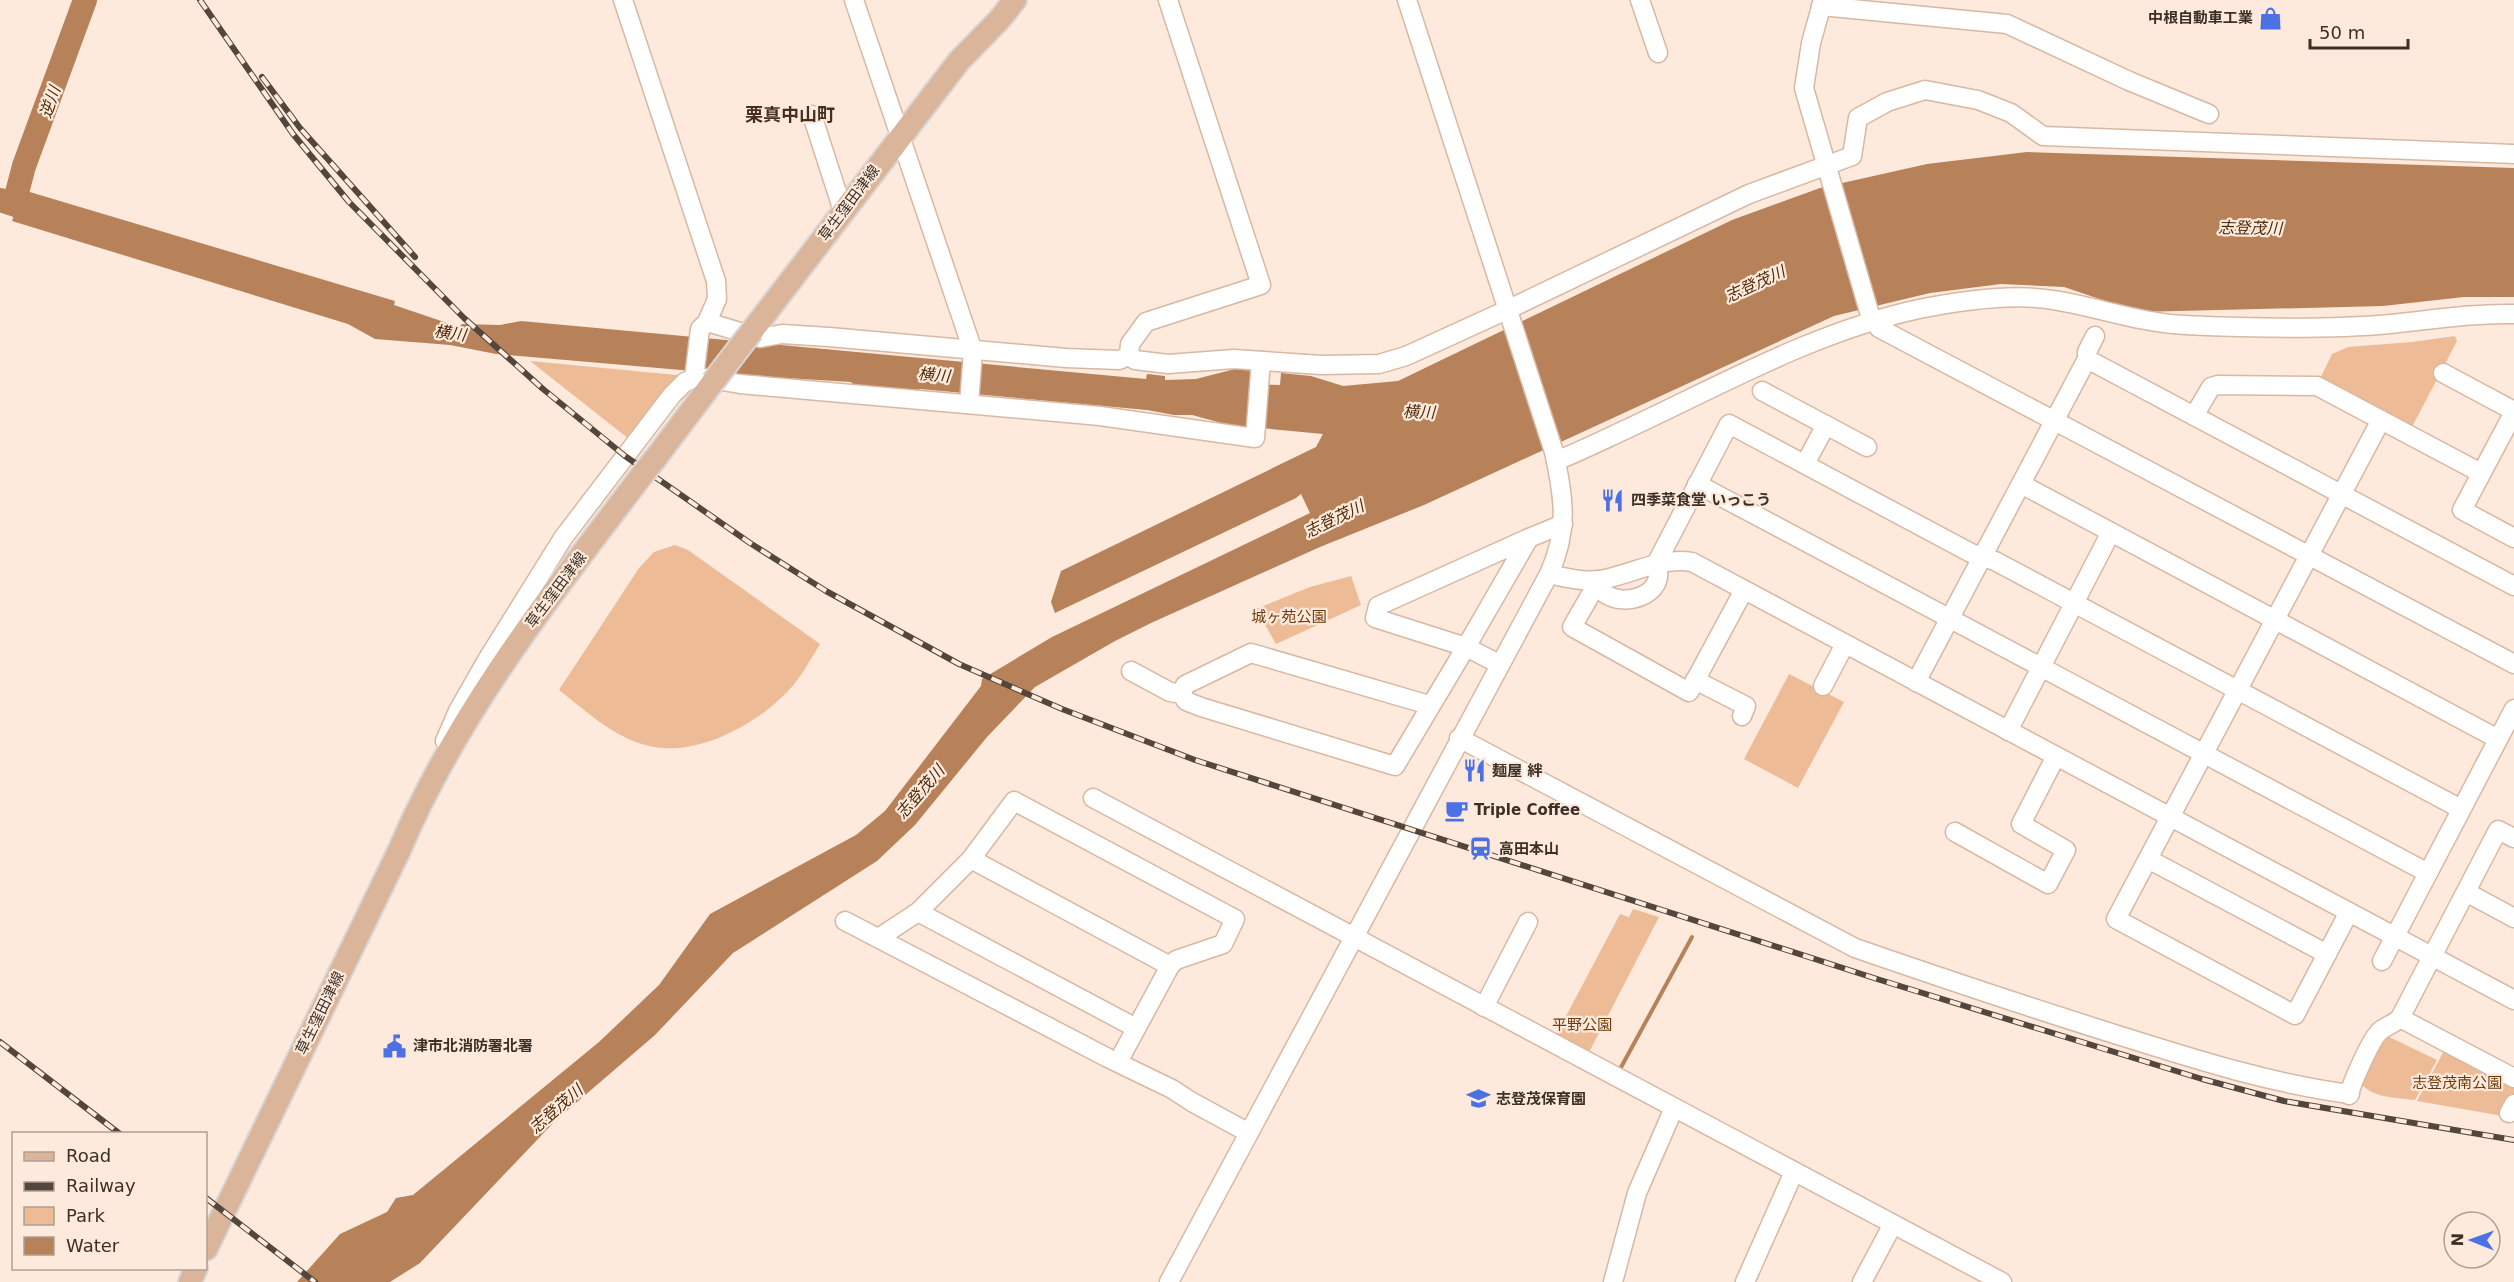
<svg xmlns="http://www.w3.org/2000/svg" width="2514" height="1282" font-family="'DejaVu Sans','Noto Sans JP',sans-serif">
<style>
.green{fill:#eebb97}
.water{fill:#b78159}
.lines{fill:none;stroke-linecap:round;stroke-linejoin:round}
.stream{stroke:#b78159;stroke-width:4}
.river{stroke:#b78159;stroke-width:24}
.minor-casing{stroke:#d7b8a2;stroke-width:21}
.major-casing{stroke:#d8d5d4;stroke-width:26}
.minor{stroke:#fff;stroke-width:18}
.major{stroke:#dab599;stroke-width:22}
.rail-casing{stroke:#53463c;stroke-width:6}
.rail{stroke:#fdeadc;stroke-width:4;stroke-dasharray:11;stroke-linecap:butt}
.major-bridge-casing{stroke:#d8d5d4;stroke-width:26;stroke-linecap:butt}
.major-bridge{stroke:#dab599;stroke-width:22}
.labels{text-anchor:middle;dominant-baseline:central;stroke-width:4.5;stroke-linejoin:round;paint-order:stroke}
.poi-label{font-size:15px;font-weight:bold;fill:#3b2f26;stroke:#fdeadc;text-anchor:start}
.street-label{font-size:15px;fill:#3b2f26;stroke:#fdeadc}
.park-label{font-size:15px;fill:#6e3a09;stroke:#fdeadc}
.water-label{font-size:16px;font-style:italic;fill:#4d2908;stroke:#fdeadc}
.quarter-label{font-size:18px;font-weight:bold;fill:#482f1d;stroke:#fdeadc}
</style>
<rect width="100%" height="100%" fill="#fdeadc"/>
<g class="green">
<path d="M 2455,336 L 2457,341 L 2413,425 L 2409,427 L 2320,379 L 2332,354 L 2348,347 L 2412,342 Z"/>
<path d="M 530,361 L 687,376 L 629,439 Z"/>
<path d="M 675,545 L 688,550 L 820,644 C 810,660 800,680 786,693 C 755,725 699,755 654,747 C 618,741 587,712 559,690 L 639,568 L 654,552 Z"/>
<path d="M 1351,576 L 1361,605 L 1276,644 L 1256,609 L 1310,587 Z"/>
<path d="M 1789,674 L 1844,702 L 1798,788 L 1744,759 Z"/>
<path d="M 1633,909 L 1659,917 L 1587,1056 L 1554,1039 L 1620,914 L 1629,917 Z"/>
<path d="M 2385,1035 L 2437,1060 L 2415,1100 C 2398,1098 2368,1098 2359,1080 Z"/>
<path d="M 2445,1049 L 2514,1086 L 2514,1095 L 2503,1116 L 2417,1101 Z"/>
</g>
<path class="water" d="M 2027,152 L 2514,168 L 2514,297 L 2464,297 L 2383,306 L 2138,312 L 2064,287 L 2001,284 L 1930,293 L 1834,316 L 1424,505 L 1320,547 L 1151,623 L 1115,641 L 1035,687 L 987,737 L 915,825 L 877,861 L 733,953 L 655,1035 L 556,1120 L 420,1263 L 390,1282 L 297,1282 L 340,1234 L 387,1212 L 396,1198 L 413,1195 L 599,1042 L 659,985 L 710,914 L 856,835 L 885,811 L 981,686 L 982,679 L 1052,637 L 1310,513 L 1301,494 L 1296,498 L 1055,613 L 1051,602 L 1061,571 L 1316,447 L 1323,434 L 1229,425 L 1192,415 L 1174,415 L 1147,410 L 920,389 L 912,392 L 855,387 L 851,382 L 739,375 L 496,354 L 450,345 L 375,339 L 348,324 L 12,221 L 23,190 L 395,301 L 394,305 L 459,327 L 462,324 L 500,325 L 521,321 L 1146,379 L 1147,374 L 1165,376 L 1165,380 L 1196,379 L 1235,369 L 1253,371 L 1250,381 L 1253,384 L 1280,385 L 1281,373 L 1311,376 L 1343,386 L 1398,381 L 1732,220 L 1820,188 L 1927,164 Z"/>
<g class="lines">
<path class="stream" d="M 1619,1071 L 1692,937"/>
<g class="river">
<path d="M 0,200 L 49,216"/>
<path d="M 14,204 L 24,166 L 85,0"/>
</g>
<defs>
<g id="minor">
<path d="M 854,0 L 973,351 L 969,404"/>
<path d="M 1168,0 L 1261,285 L 1146,322 L 1130,344 L 1129,356 L 1135,360 L 1168,364 L 1234,359 L 1321,365 L 1379,364 L 1406,356 L 1509,309 L 1749,194 L 1852,156 L 1858,118 L 1887,102 L 1925,90 L 1978,100 L 2011,113 L 2043,136 L 2514,154"/>
<path d="M 1640,0 L 1658,53"/>
<path d="M 1823,0 L 1811,43 L 1804,88 L 1870,315 L 1879,328 L 2514,664"/>
<path d="M 1821,6 L 2007,24 L 2129,81 L 2209,114"/>
<path d="M 812,115 L 843,211"/>
<path d="M 707,322 L 760,338 L 782,334 L 829,337 L 1066,358 L 1119,360 L 1129,356"/>
<path d="M 2087,359 L 2514,586"/>
<path d="M 2443,373 L 2514,411"/>
<path d="M 705,378 L 740,384 L 1100,416 L 1255,438 L 1261,361"/>
<path d="M 1762,391 L 1867,447"/>
<path d="M 2514,412 L 2462,510 L 2514,538"/>
<path d="M 2194,416 L 2211,387 L 2218,385 L 2317,386 L 2481,473"/>
<path d="M 1556,461 C 1581,451 1605,439 1629,428 C 1723,384 1817,331 1919,309 C 1959,301 2014,293 2053,300 C 2098,307 2140,323 2185,325 C 2249,328 2326,330 2390,324 C 2432,320 2472,313 2514,314"/>
<path d="M 1805,464 L 1826,425"/>
<path d="M 1697,484 L 2428,873"/>
<path d="M 2021,484 L 2498,739"/>
<path d="M 1529,538 L 1466,647 L 1375,618 L 1378,606 Z"/>
<path d="M 1529,538 L 1563,524"/>
<path d="M 1549,574 C 1568,578 1586,583 1605,579 C 1634,573 1662,557 1692,562 L 2514,1000"/>
<path d="M 1599,580 L 1601,590 C 1620,611 1669,595 1656,564 L 1729,424 L 1971,553 L 1995,561 L 2461,809"/>
<path d="M 1599,580 L 1572,627 L 1689,692 L 1744,590"/>
<path d="M 1131,671 L 1170,692 L 1182,694"/>
<path d="M 1695,680 L 1746,706 L 1742,716"/>
<path d="M 1916,682 L 2087,359 L 2087,352 L 2095,336"/>
<path d="M 1823,686 L 1845,644"/>
<path d="M 1429,705 L 1251,653 L 1185,685 L 1182,694 L 1186,701 L 1201,707 L 1395,766 L 1466,647 L 1499,664"/>
<path d="M 2008,731 L 2111,532"/>
<path d="M 1459,738 L 1855,948 C 1945,979 2034,1009 2124,1037 C 2197,1060 2273,1084 2350,1094"/>
<path d="M 445,741 L 458,711 L 487,660 L 563,538 L 672,395 L 685,382 L 694,378 L 700,329 L 707,322 L 717,299 L 716,281 L 623,0"/>
<path d="M 1093,798 L 2002,1282"/>
<path d="M 1955,832 L 2048,884 L 2066,850 L 2021,824 L 2056,756"/>
<path d="M 971,859 L 1170,966 L 1118,1062"/>
<path d="M 2148,859 L 2327,954"/>
<path d="M 2466,892 L 2514,918"/>
<path d="M 918,912 L 1136,1028"/>
<path d="M 2349,912 L 2295,1015 L 2116,919 L 2381,420"/>
<path d="M 845,921 L 1108,1058 L 1172,1089 L 1192,1102 L 1249,1133"/>
<path d="M 880,937 L 918,912 L 971,859 L 1014,801 L 1235,919 L 1223,944 L 1176,960 L 1170,966"/>
<path d="M 2382,961 L 2514,709"/>
<path d="M 1484,1007 L 1528,922"/>
<path d="M 2400,1018 L 2514,1078"/>
<path d="M 2349,1095 C 2352,1082 2371,1039 2380,1031 C 2386,1026 2394,1024 2400,1018 L 2498,830 L 2514,838"/>
<path d="M 2509,1113 L 2514,1104"/>
<path d="M 1169,1282 L 1549,574 C 1569,530 1564,498 1554,452 L 1407,0"/>
<path d="M 1613,1282 L 1637,1193 L 1674,1108"/>
<path d="M 1745,1282 L 1794,1172"/>
<path d="M 1862,1282 L 1893,1224"/>
</g>
<g id="major">
<path d="M 752,331 L 959,61 L 1000,19 L 1015,0"/>
<path d="M 655,459 L 713,382"/>
<path d="M 206,1249 L 399,851 C 457,713 552,594 642,475"/>
<path d="M 190,1282 L 196,1268"/>
</g>
</defs>
<use href="#minor" class="minor-casing"/>
<use href="#major" class="major-casing"/>
<use href="#minor" class="minor"/>
<use href="#major" class="major"/>
<defs>
<g id="rail">
<path d="M 200,0 L 293,134 L 349,202 L 464,318 L 543,389 L 625,456 L 750,543 L 826,591 L 959,664 L 1062,709 L 1195,760 L 1877,979 L 2202,1079 L 2284,1101 L 2514,1140"/>
<path d="M 262,77 L 300,128 L 415,257"/>
<path d="M 0,1042 L 120,1134"/>
<path d="M 206,1198 L 315,1282"/>
</g>
</defs>
<use href="#rail" class="rail-casing"/>
<use href="#rail" class="rail"/>
<defs>
<g id="major-bridge">
<path d="M 713,382 L 752,331"/>
<path d="M 642,475 L 655,459"/>
</g>
</defs>
<use href="#major-bridge" class="major-bridge-casing"/>
<use href="#major-bridge" class="major-bridge"/>
</g>
<defs>
<symbol id="shop-bare" viewBox="-9 -9 18 18"><path d="M-5-2.5h2.3a2.7 3.5 0 0 1 5.4 0H5L5.5 6h-11ZM-1.5-2.5h3a1.5 2.3 0 0 0-3 0Z" fill="#4c71e5" stroke="#fdeadc" stroke-width="2.5" paint-order="stroke"/></symbol>
<symbol id="restaurant-bare" viewBox="-9 -9 18 18"><path d="M-5-6h1v4h1v-4h1v4h1v-4h1v5L-1.5 .5V6h-2V.5L-5-1ZM5-6V6H3V1.5H1.5Q1.5-4 5-6Z" fill="#4c71e5" stroke="#fdeadc" stroke-width="2.5" paint-order="stroke"/></symbol>
<symbol id="cafe-bare" viewBox="-9 -9 18 18"><path d="M-5.5-4.5H6V0H3Q3 3.5 0 3.5H-2.5Q-5.5 3.5-5.5 0ZM3-3.2v2h1.7v-2ZM-6 4.5H4V6H-6Z" fill="#4c71e5" stroke="#fdeadc" stroke-width="2.5" paint-order="stroke"/></symbol>
<symbol id="station-bare" viewBox="-9 -9 18 18"><path d="M-3-6H3Q5-6 5-4V2Q5 4 3 4L4.5 6H3L1.5 4h-3L-3 6H-4.5L-3 4Q-5 4-5 2V-4Q-5-6-3-6ZM-3.5-4v3h7v-3ZM-3.5 1v1.5H-2V1ZM2 1v1.5H3.5V1Z" fill="#4c71e5" stroke="#fdeadc" stroke-width="2.5" paint-order="stroke"/></symbol>
<symbol id="civic-bare" viewBox="-9 -9 18 18"><path d="M-.6-6.5H3V-4.5H.6V-3L4-1V1h2V6H-6V1h2V-1L-.6-3ZM-1.2 2.5V6h2.4V2.5Z" fill="#4c71e5" stroke="#fdeadc" stroke-width="2.5" paint-order="stroke"/></symbol>
<symbol id="school-bare" viewBox="-9 -9 18 18"><path d="M0-5L7-2L0 1L-7-2ZM-4 1L0 2.5L4 1V4Q0 6-4 4Z" fill="#4c71e5" stroke="#fdeadc" stroke-width="2.5" paint-order="stroke"/></symbol>
</defs>
<g fill-rule="evenodd">
<use href="#shop-bare" x="2254" y="2" width="33" height="33"/>
<use href="#restaurant-bare" x="1596" y="484" width="33" height="33"/>
<use href="#restaurant-bare" x="1458" y="754" width="33" height="33"/>
<use href="#cafe-bare" x="1440" y="794" width="33" height="33"/>
<use href="#station-bare" x="1464" y="832" width="33" height="33"/>
<use href="#civic-bare" x="378" y="1030" width="33" height="33"/>
<use href="#school-bare" x="1462" y="1082" width="33" height="33"/>
</g>
<g class="labels">
<g class="poi-label">
<text x="2253" y="18" text-anchor="end">中根自動車工業</text>
<text x="1631" y="500">四季菜食堂 いっこう</text>
<text x="1492" y="771">麺屋 絆</text>
<text x="1474" y="810">Triple Coffee</text>
<text x="1499" y="849">高田本山</text>
<text x="413" y="1046">津市北消防署北署</text>
<text x="1496" y="1099">志登茂保育園</text>
</g>
<g class="street-label">
<text transform="translate(849 203) rotate(-53)">草生窪田津線</text>
<text transform="translate(556 590) rotate(-53)">草生窪田津線</text>
<text transform="translate(320 1013) rotate(-64)">草生窪田津線</text>
</g>
<g class="park-label">
<text x="1289" y="617">城ヶ苑公園</text>
<text x="1582" y="1025">平野公園</text>
<text x="2457" y="1083">志登茂南公園</text>
</g>
<g class="water-label">
<text transform="translate(50 102) rotate(-71)">逆川</text>
<text transform="translate(2250 228) rotate(1)">志登茂川</text>
<text transform="translate(1755 284) rotate(-25)">志登茂川</text>
<text transform="translate(450 333) rotate(8)">横川</text>
<text transform="translate(934 375) rotate(5)">横川</text>
<text transform="translate(1419 412) rotate(2)">横川</text>
<text transform="translate(1334 519) rotate(-26)">志登茂川</text>
<text transform="translate(920 792) rotate(-49)">志登茂川</text>
<text transform="translate(556 1109) rotate(-41)">志登茂川</text>
</g>
<g class="quarter-label">
<text x="790" y="114">栗真中山町</text>
</g>
</g>
<rect x="12" y="1132" width="195" height="138" fill="#fdeadc" stroke="#af9f93" stroke-width="1.5"/>
<rect x="24" y="1152" width="30" height="9" fill="#dab599" stroke="#af9f93" stroke-width="1.5"/>
<text x="66" y="1162" font-size="18" fill="#3b2f26">Road</text>
<rect x="24" y="1182" width="30" height="9" fill="#53463c" stroke="#af9f93" stroke-width="1.5"/>
<text x="66" y="1192" font-size="18" fill="#3b2f26">Railway</text>
<rect x="24" y="1207" width="30" height="18" fill="#eebb97" stroke="#af9f93" stroke-width="1.5"/>
<text x="66" y="1222" font-size="18" fill="#3b2f26">Park</text>
<rect x="24" y="1237" width="30" height="18" fill="#b78159" stroke="#af9f93" stroke-width="1.5"/>
<text x="66" y="1252" font-size="18" fill="#3b2f26">Water</text>
<g transform="translate(2472 1240) rotate(271)"><circle r="28" fill="#fdeadc" stroke="#af9f93" stroke-width="1.5"/>
<path d="M0-4.5L10 22L0 15L-10 22Z" fill="#4c71e5"/>
<text y="-9" font-size="16" font-weight="bold" text-anchor="middle" fill="#3b2f26">N</text>
</g>
<path d="M2310 39v9h98v-9" fill="none" stroke="#3b2f26" stroke-width="3"/>
<text x="2319" y="39" font-size="18" fill="#3b2f26" stroke="#fdeadc" stroke-width="4.5" paint-order="stroke">50 m</text>
</svg>
